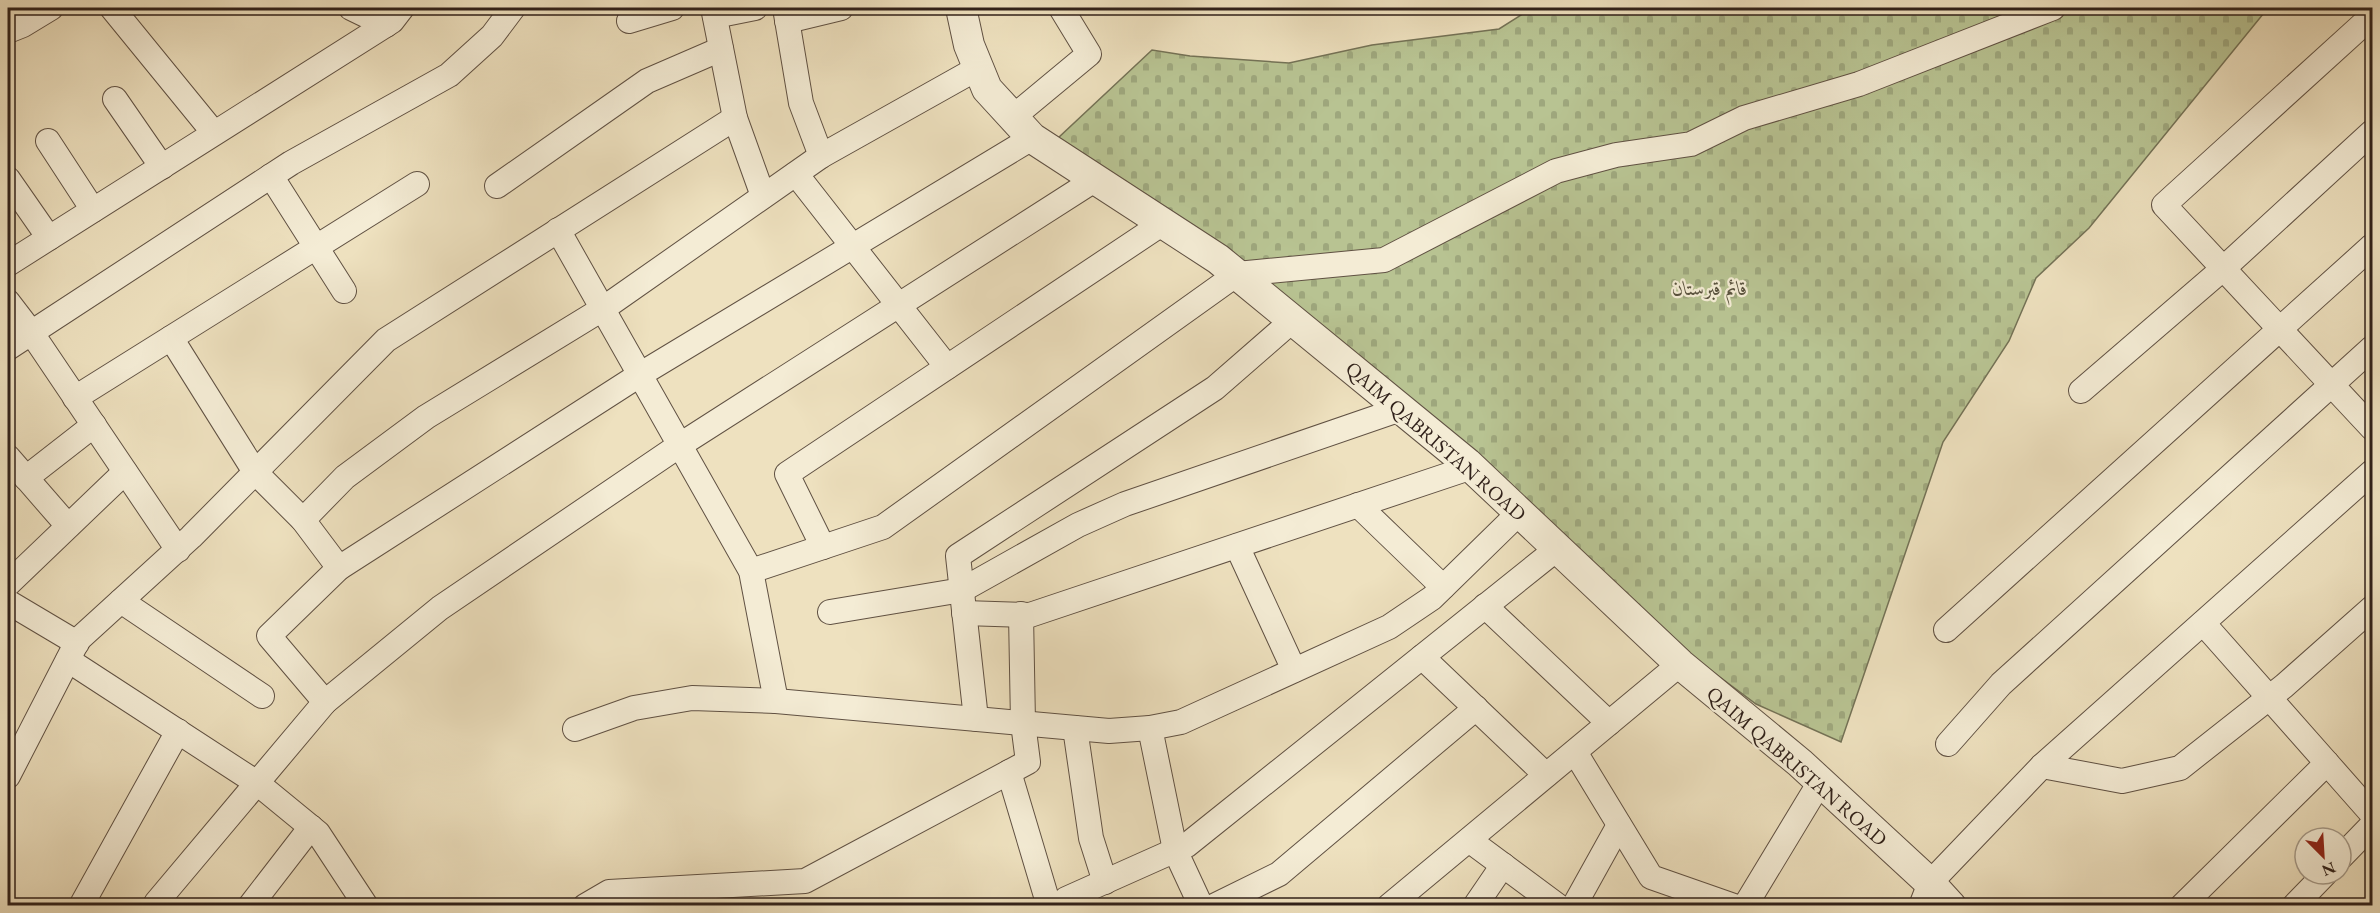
<svg xmlns="http://www.w3.org/2000/svg" width="2380" height="913" font-family="'EB Garamond',Amiri,serif">
<style>
.cemetery{fill:url(#cemetery-stones);stroke:#747256;stroke-width:1.5}
.lines{fill:none;stroke-linecap:round;stroke-linejoin:round}
.minor-casing{stroke:#605143;stroke-width:26}
.tertiary-casing{stroke:#605143;stroke-width:32}
.minor{stroke:#f4ecd5;stroke-width:24}
.tertiary{stroke:#f4ecd5;stroke-width:30}
.labels{text-anchor:middle;dominant-baseline:central;stroke-width:4.5;stroke-linejoin:round;paint-order:stroke}
.park-label{font-size:20px;font-style:italic;fill:#59523e;stroke:#f4ecd5}
.street-label{font-size:20px;fill:#30211a;stroke:#f4ecd5}
</style>
<defs>
<pattern id="cemetery-stones" width="16" height="16" patternUnits="userSpaceOnUse" patternTransform="scale(1.5)"><rect width="16" height="16" fill="#b8c392"/><path d="M2 7V4a2 2 0 0 1 4 0v3zM10 15v-3a2 2 0 0 1 4 0v3z" fill="#9ea77d"/></pattern>
</defs>
<rect width="100%" height="100%" fill="#eee1bf"/>
<filter id="stains"><feTurbulence type="fractalNoise" baseFrequency=".00333" numOctaves="4"/><feColorMatrix values="0 0 0 0 .2 0 0 0 0 .09 0 0 0 0 .02 0 0 0 .5 -.17"/></filter>
<radialGradient id="worn" r=".72"><stop offset=".6" stop-color="#630" stop-opacity="0"/><stop offset="1" stop-color="#630" stop-opacity=".3"/></radialGradient>
<path class="cemetery" d="M 1532,8 L 2268,8 L 2089,228 L 2036,278 L 2009,341 L 1943,442 L 1841,742 L 1756,704 L 1693,657 L 1057,139 L 1152,50 L 1190,56 L 1289,63 L 1372,45 L 1499,29 Z"/>
<g class="lines">
<defs>
<g id="minor">
<path d="M 112,8 L 214,133"/>
<path d="M 351,8 L 386,25"/>
<path d="M 713,8 L 735,118 L 763,196"/>
<path d="M 785,8 L 801,103 L 821,156"/>
<path d="M 715,16 L 755,8"/>
<path d="M 2372,16 L 2164,205 L 2372,428"/>
<path d="M 629,21 L 672,8"/>
<path d="M 787,21 L 841,8"/>
<path d="M 8,31 L 23,25 L 51,8"/>
<path d="M 115,99 L 162,167"/>
<path d="M 1013,117 L 1089,54 L 1061,8"/>
<path d="M 48,141 L 93,210"/>
<path d="M 796,174 L 947,367"/>
<path d="M 271,176 L 344,291"/>
<path d="M 8,179 L 49,238"/>
<path d="M 497,186 L 647,81 L 721,49"/>
<path d="M 558,230 L 751,571 L 776,701"/>
<path d="M 8,264 L 392,21 L 402,8"/>
<path d="M 8,302 L 31,332 L 178,550"/>
<path d="M 171,338 L 255,472 L 303,520 L 339,568"/>
<path d="M 8,348 L 291,163 L 449,75 L 492,36 L 513,8"/>
<path d="M 2081,391 L 2225,267 L 2372,132"/>
<path d="M 75,398 L 417,184"/>
<path d="M 8,457 L 68,526"/>
<path d="M 26,478 L 94,425"/>
<path d="M 1358,505 L 1443,587"/>
<path d="M 303,520 L 345,477 L 426,417 L 604,308 L 821,156 L 978,68"/>
<path d="M 1237,546 L 1294,670"/>
<path d="M 823,547 L 787,474 L 1163,223"/>
<path d="M 751,571 L 883,527 L 1237,274 L 1384,260 L 1556,171 L 1616,155 L 1691,144 L 1744,118 L 1859,84 L 2053,8"/>
<path d="M 8,584 L 125,472"/>
<path d="M 121,601 L 262,696"/>
<path d="M 8,602 L 77,643"/>
<path d="M 1485,606 L 1609,723"/>
<path d="M 830,612 L 962,590 L 1078,525 L 1125,504 L 1401,409"/>
<path d="M 964,613 L 1030,615 L 1472,467"/>
<path d="M 2203,623 L 2327,763"/>
<path d="M 1946,630 L 2372,246"/>
<path d="M 1422,657 L 1546,775"/>
<path d="M 68,660 L 257,783 L 318,833 L 366,906"/>
<path d="M 325,702 L 269,636 L 339,568 L 641,374 L 1032,138"/>
<path d="M 976,719 L 958,556 L 1215,388 L 1293,320"/>
<path d="M 1075,728 L 1091,838 L 1105,882"/>
<path d="M 1150,728 L 1175,850 L 1201,906"/>
<path d="M 575,729 L 634,708 L 692,698 L 776,701 L 1109,731 L 1150,728 L 1181,722 L 1389,627 L 1432,598 L 1520,512"/>
<path d="M 1948,744 L 2001,684 L 2372,348"/>
<path d="M 1575,752 L 1651,877 L 1734,906"/>
<path d="M 2042,766 L 2122,781 L 2180,768 L 2284,686 L 2372,608"/>
<path d="M 1009,772 L 1049,906"/>
<path d="M 8,776 L 78,640 L 191,537 L 386,340 L 735,118"/>
<path d="M 1469,840 L 1558,906"/>
<path d="M 2341,857 L 2372,825"/>
<path d="M 81,906 L 178,731"/>
<path d="M 159,906 L 156,903 L 325,702 L 440,608 L 680,445 L 1096,179"/>
<path d="M 250,906 L 311,827"/>
<path d="M 585,906 L 609,892 L 805,881 L 1028,762 L 1023,723 L 1021,614"/>
<path d="M 1059,906 L 1066,899 L 1187,845 L 1558,548"/>
<path d="M 1214,906 L 1279,874 L 1476,708"/>
<path d="M 1389,906 L 1680,664"/>
<path d="M 1475,906 L 1503,865"/>
<path d="M 1574,906 L 1619,825"/>
<path d="M 1745,906 L 1820,782"/>
<path d="M 1921,906 L 1930,883 L 2042,766 L 2372,472"/>
<path d="M 2182,906 L 2327,763 L 2372,814"/>
<path d="M 2294,906 L 2325,874"/>
</g>
<path id="tertiary" d="M 961,8 L 969,45 L 987,89 L 1032,138 L 1218,259 L 1467,463 L 1680,664 L 1800,763 L 1930,883 L 1951,906"/>
</defs>
<use href="#minor" class="minor-casing"/>
<use href="#tertiary" class="tertiary-casing"/>
<use href="#minor" class="minor"/>
<use href="#tertiary" class="tertiary"/>
</g>
<g class="labels">
<g class="park-label">
<text x="1710" y="288">قائم قبرستان</text>
</g>
<g class="street-label">
<text transform="translate(1436 441) rotate(41)">QAIM QABRISTAN ROAD</text>
<text transform="translate(1797 766) rotate(41)">QAIM QABRISTAN ROAD</text>
</g>
</g>
<rect width="2380" height="913" fill="none" stroke="#eee1bf" stroke-width="30"/>
<rect x="9" y="9" width="2362" height="895" fill="none" stroke="#30211a" stroke-width="3"/>
<rect x="15" y="15" width="2350" height="883" fill="none" stroke="#30211a" stroke-width="1.5"/>
<g transform="translate(2323 856) rotate(156)"><circle r="28" fill="#f4ecd5" stroke="#a69b8a" stroke-width="1.5"/>
<path d="M0-4.5L10 22L0 15L-10 22Z" fill="#8f2418"/>
<text y="-9" font-size="16" font-weight="bold" text-anchor="middle" fill="#30211a">N</text>
</g>
<rect width="100%" height="100%" filter="url(#stains)"/>
<rect width="100%" height="100%" fill="url(#worn)"/>
</svg>
